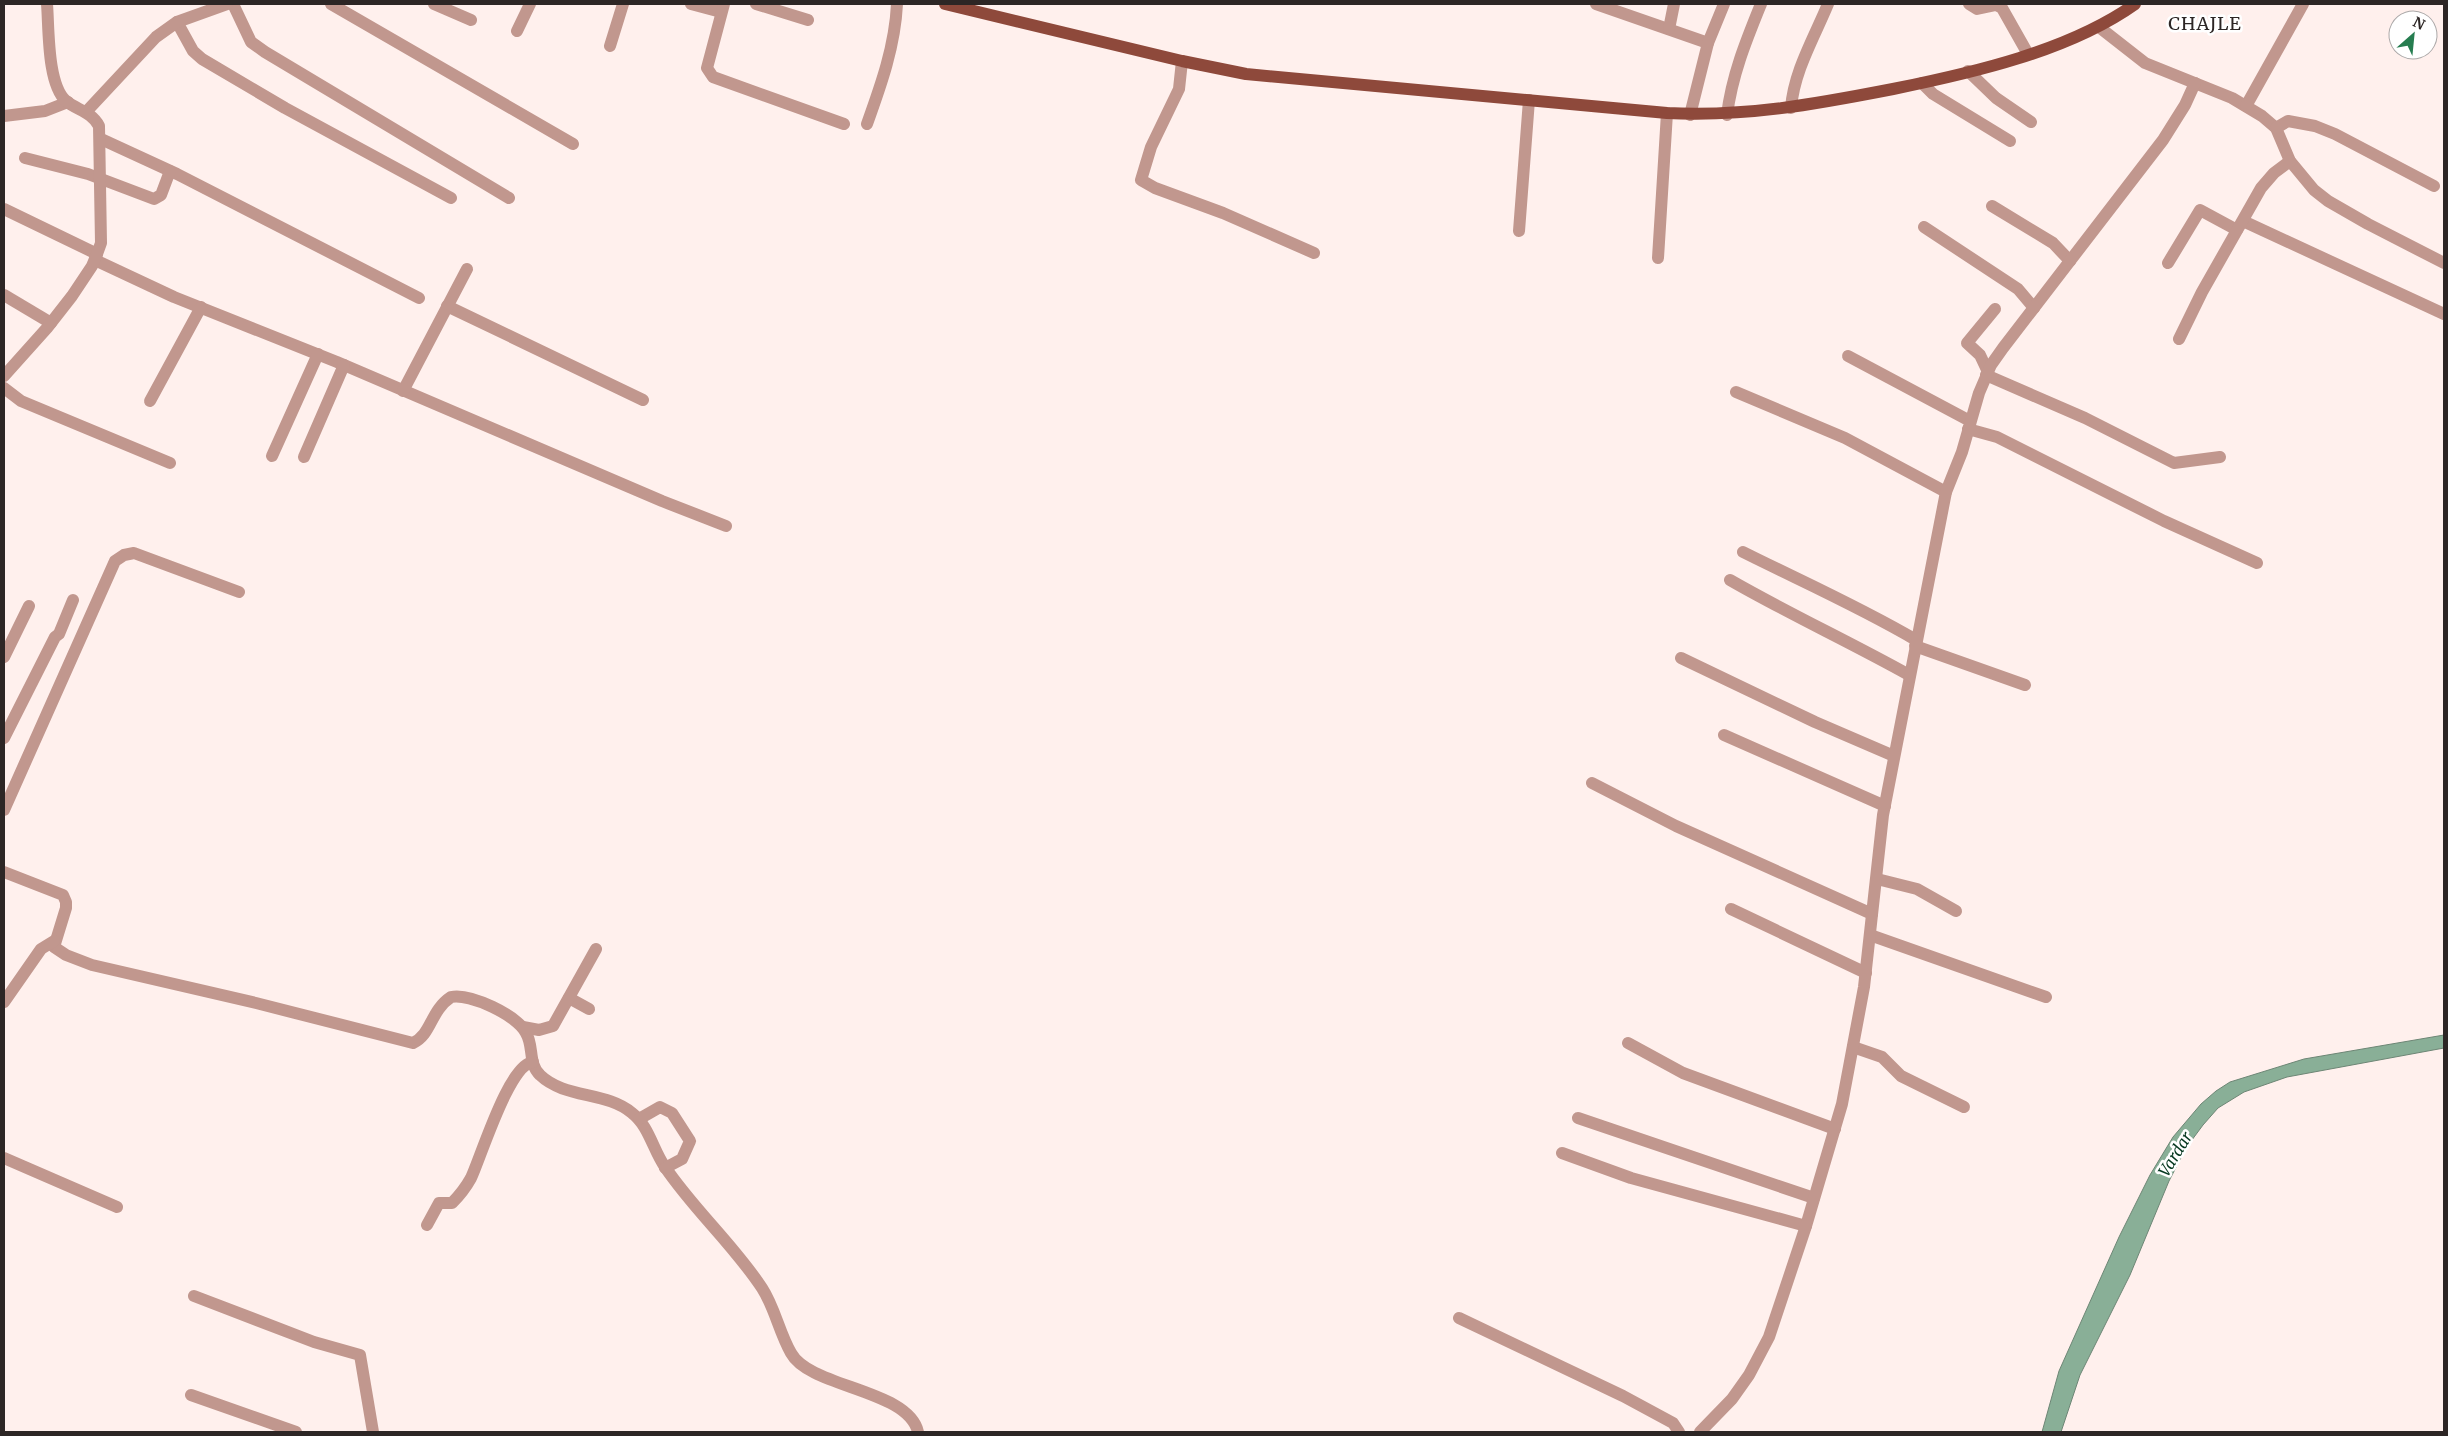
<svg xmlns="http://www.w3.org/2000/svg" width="2448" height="1436" font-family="Merriweather,serif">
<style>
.water{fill:#89af97;stroke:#6d8675}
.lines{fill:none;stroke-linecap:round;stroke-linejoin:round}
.minor{stroke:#c1978e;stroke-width:12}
.major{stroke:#8e493b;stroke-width:12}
.labels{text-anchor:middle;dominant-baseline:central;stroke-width:5;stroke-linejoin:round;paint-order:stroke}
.water-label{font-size:16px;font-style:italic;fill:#063820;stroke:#fff}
.quarter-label{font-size:18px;letter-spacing:1px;fill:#2d2625;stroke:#fff}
</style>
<rect width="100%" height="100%" fill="#fff0ed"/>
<path class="water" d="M 2444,1035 L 2444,1048 L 2287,1077 L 2244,1092 L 2218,1108 L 2203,1125 L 2186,1148 L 2169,1181 L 2130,1275 L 2080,1375 L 2061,1432 L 2042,1432 L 2059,1371 L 2119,1237 L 2150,1175 L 2173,1137 L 2201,1104 L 2216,1091 L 2230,1082 L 2304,1059 Z"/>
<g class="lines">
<g class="minor">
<path d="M 233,4 L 251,42 L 265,52 L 509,198"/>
<path d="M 331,4 L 573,144"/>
<path d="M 434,4 L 471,20"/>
<path d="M 691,4 L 721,12"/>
<path d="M 724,4 L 707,68 L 713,77 L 844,124"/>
<path d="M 756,4 L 808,20"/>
<path d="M 1596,4 L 1708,43"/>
<path d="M 1969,4 L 1977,9 L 1996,5 L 2002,8 L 2028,54"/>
<path d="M 177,22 L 193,51 L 202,59 L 285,108 L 451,198"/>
<path d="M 2099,27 L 2145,63 L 2232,98 L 2262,116 L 2276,128 L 2290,161 L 2314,190 L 2328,201 L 2368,224 L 2444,263"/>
<path d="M 1669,29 L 1674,4"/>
<path d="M 517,31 L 530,4"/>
<path d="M 610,46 L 623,4"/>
<path d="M 1182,61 L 1179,89 L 1151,147 L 1141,180 L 1155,188 L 1223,213 L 1314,253"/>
<path d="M 1968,71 L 1996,98 L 2031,122"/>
<path d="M 1922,83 L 1933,94 L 2010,141"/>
<path d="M 2246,106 L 2303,4"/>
<path d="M 1791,108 C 1794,71 1814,38 1828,4"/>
<path d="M 86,112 L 156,37 L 177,22 L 227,4"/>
<path d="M 1690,115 L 1708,43 L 1724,4"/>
<path d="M 1727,115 C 1732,75 1746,41 1761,4"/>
<path d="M 4,116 L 45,111 L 68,102"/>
<path d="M 867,124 C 881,85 895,46 897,4"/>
<path d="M 2276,128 L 2288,121 L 2315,126 L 2335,134 L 2434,186"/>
<path d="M 101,139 L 177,174 L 419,298"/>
<path d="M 25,158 L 88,174 L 154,199 L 161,195 L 170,171"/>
<path d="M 1992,206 L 2053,243 L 2070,261"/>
<path d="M 4,209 L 97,254"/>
<path d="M 2243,221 L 2444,314"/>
<path d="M 1924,227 L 2018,289 L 2034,308"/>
<path d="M 1519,231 L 1529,100"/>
<path d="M 1658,258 L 1667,113"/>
<path d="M 95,260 L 174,297 L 337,362 L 662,501 L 726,526"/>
<path d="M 2168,263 L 2200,210 L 2237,230"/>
<path d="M 4,295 L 51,323"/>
<path d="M 447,306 L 643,400"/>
<path d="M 2179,339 L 2202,292 L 2261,188 L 2274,173 L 2290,161"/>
<path d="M 1848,356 L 1970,421"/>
<path d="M 1988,372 L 1980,355 L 1967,343 L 1995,309"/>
<path d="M 1986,375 L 2085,418 L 2174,463 L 2220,457"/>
<path d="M 4,376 L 47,328 L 72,296 L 92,266 L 97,254 L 101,243 L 99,126 C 92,112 77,110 66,101 C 47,84 49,28 47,4"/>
<path d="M 4,388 L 21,401 L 170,463"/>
<path d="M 403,391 L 467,269"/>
<path d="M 1736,392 L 1845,438 L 1946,492"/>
<path d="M 150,401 L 201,307"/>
<path d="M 1968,429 L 1997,437 L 2164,521 L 2257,563"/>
<path d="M 272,456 L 318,354"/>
<path d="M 304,457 L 344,365"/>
<path d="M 1743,552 C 1801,581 1860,607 1916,640"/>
<path d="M 1730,580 C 1789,614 1850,642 1909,675"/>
<path d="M 1915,646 L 2025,685"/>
<path d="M 4,657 L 29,606"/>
<path d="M 1681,658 L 1815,722 L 1894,756"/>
<path d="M 1724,735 L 1885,806"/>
<path d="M 4,738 L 55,637 L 59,634 L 73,600"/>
<path d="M 1592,783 L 1676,826 L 1872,914"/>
<path d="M 4,810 L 115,561 L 124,555 L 134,553 L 239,592"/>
<path d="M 4,872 L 63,895 L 66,902 L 66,908 L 54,947 L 66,955 L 92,965 L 256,1003 L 413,1043 C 432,1034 430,1011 451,997 C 470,993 517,1015 526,1033 C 534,1046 528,1064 540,1075 C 565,1099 606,1091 632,1113 C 649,1126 653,1150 665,1167 C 694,1210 733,1244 762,1288 C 775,1308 779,1332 791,1353 C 810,1388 908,1389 918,1432"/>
<path d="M 1877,879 L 1917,889 L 1956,911"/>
<path d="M 1731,909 L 1866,973"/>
<path d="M 1870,935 L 2046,997"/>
<path d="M 569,998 L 589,1009"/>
<path d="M 4,1002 L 41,949 L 54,941"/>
<path d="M 523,1027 L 539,1030 L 553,1026 L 596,949"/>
<path d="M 1628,1043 L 1683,1073 L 1835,1129"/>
<path d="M 1853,1047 L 1882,1057 L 1901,1076 L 1964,1107"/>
<path d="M 1578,1118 L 1814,1198"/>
<path d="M 639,1119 L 660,1107 L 672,1113 L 690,1141 L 682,1159 L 665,1168"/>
<path d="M 1562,1153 L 1631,1178 L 1806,1226"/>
<path d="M 4,1158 L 117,1207"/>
<path d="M 427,1225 L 439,1203 L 452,1203 C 459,1196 466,1187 471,1178 C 481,1157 509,1064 533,1062"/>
<path d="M 194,1296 L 314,1342 L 360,1355 L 373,1432"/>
<path d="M 1459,1318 L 1623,1396 L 1673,1423 L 1679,1432"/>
<path d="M 191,1395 L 296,1432"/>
<path d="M 1700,1432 L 1732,1399 L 1749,1375 L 1769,1337 L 1806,1226 L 1842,1104 L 1864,987 L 1883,815 L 1946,492 L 1962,452 L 1979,393 L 1991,365 L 2003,348 L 2163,140 L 2185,105 L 2195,83"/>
</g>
<path class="major" d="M 945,4 L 1182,61 L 1246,74 L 1667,113 C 1747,117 1816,104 1893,89 C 1972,73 2069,51 2135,4"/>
</g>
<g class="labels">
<g class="water-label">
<text transform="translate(2175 1154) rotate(-58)">Vardar</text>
</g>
<g class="quarter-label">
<text x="2205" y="23">CHAJLE</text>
</g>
</g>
<rect width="2448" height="1436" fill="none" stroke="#2d2625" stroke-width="10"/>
<g transform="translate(2413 35) rotate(27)"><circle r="24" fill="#ffffff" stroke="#aba8a8"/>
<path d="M0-4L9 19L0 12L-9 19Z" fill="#267d50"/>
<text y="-8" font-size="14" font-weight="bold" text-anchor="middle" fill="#2d2625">N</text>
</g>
</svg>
